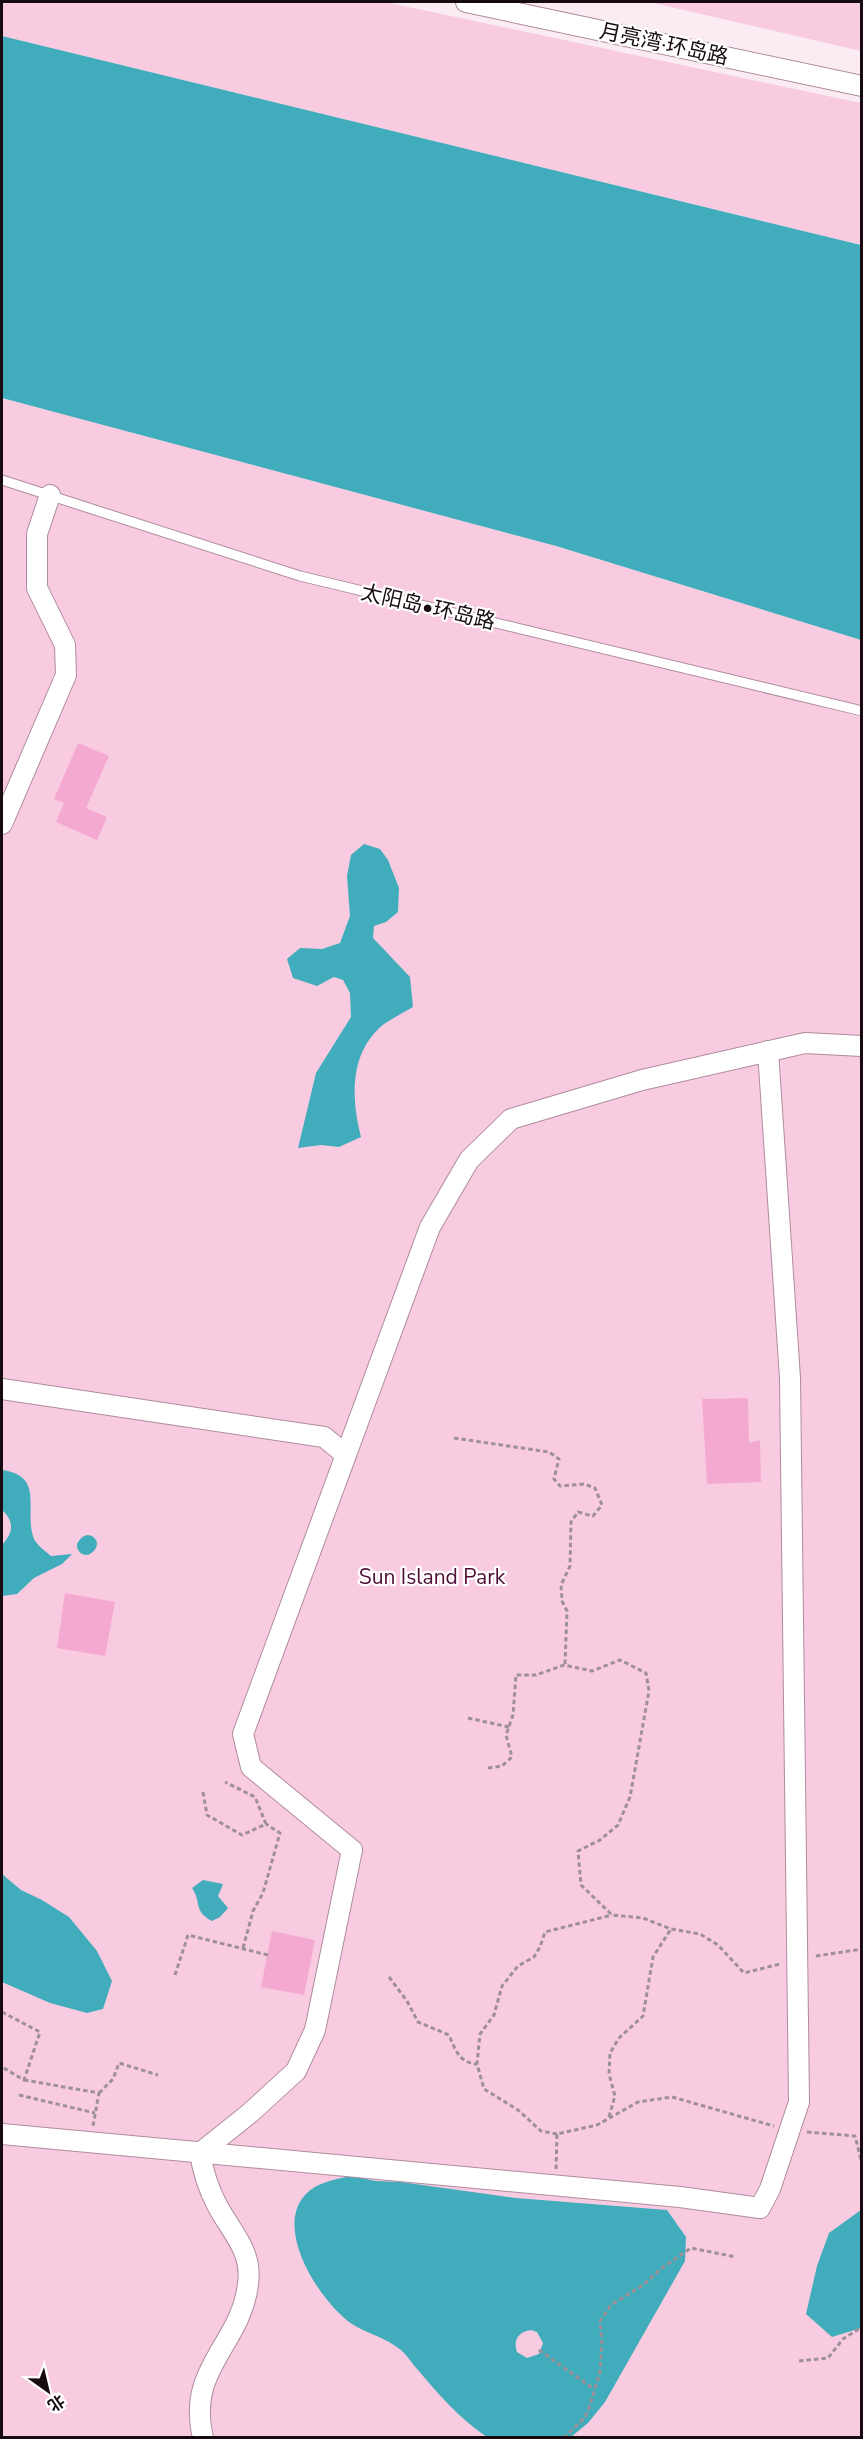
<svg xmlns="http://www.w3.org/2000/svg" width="863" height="2439" font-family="'Nunito Sans','Noto Sans SC',sans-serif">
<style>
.green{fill:#f9cbe1}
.water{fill:#41adbc;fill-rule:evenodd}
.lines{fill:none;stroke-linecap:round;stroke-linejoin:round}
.canal{stroke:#41adbc;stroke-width:18}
.building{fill:#f4aad0}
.lane-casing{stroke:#af8c9d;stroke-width:11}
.street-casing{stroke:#af8c9d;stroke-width:22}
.path{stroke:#9e9097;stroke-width:3;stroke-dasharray:4.5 3;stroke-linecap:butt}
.lane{stroke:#fff;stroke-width:9}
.street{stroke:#fff;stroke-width:20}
.labels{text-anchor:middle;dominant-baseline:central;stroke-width:4.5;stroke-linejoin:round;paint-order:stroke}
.street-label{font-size:21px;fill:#170b11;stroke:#fff}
.park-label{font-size:21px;fill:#4e0e36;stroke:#fff}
</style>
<rect width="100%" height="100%" fill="#fbecf3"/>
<g class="green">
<path d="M 2,2 L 385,2 L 861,103 L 861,245 L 2,36 Z"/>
<path d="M 649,2 L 861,2 L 861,51 Z"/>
<path d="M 2,398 L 556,546 L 861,640 L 861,711 L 588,646 L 861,717 L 861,2437 L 2,2437 Z"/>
</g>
<g class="water">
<path d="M 2,36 L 861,245 L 861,640 L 556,546 L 2,398 Z"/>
<path d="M 364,844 L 380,849 L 388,860 L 399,888 L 398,912 L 386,922 L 374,926 L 373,938 L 410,977 L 413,1007 C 403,1013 393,1018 384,1024 C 349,1052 351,1098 361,1137 L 339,1147 L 321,1145 L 298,1148 L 316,1073 L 351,1017 L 350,993 L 343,980 L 334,977 L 317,986 L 293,978 L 287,959 L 300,948 L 322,949 L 340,943 L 350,916 L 347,876 L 351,855 Z"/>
<path d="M 2,1470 C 46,1476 23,1511 34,1539 C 37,1545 45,1551 51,1556 L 72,1554 L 62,1564 L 34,1578 L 17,1594 L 3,1596 L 2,1545 C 13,1533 15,1522 2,1510 Z"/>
<path d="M 2,1874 L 21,1890 L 42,1900 L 69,1917 L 97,1951 L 112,1981 L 103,2009 L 87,2013 L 50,2003 L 2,1982 Z"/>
<path d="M 203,1880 L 223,1884 L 218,1896 L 228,1908 L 220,1917 L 212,1921 C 193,1911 202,1903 192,1888 Z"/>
<path d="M 350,2176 L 376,2181 L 401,2182 L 516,2198 L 667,2210 L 686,2237 L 685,2261 L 605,2402 L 588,2423 L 571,2437 L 487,2437 C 461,2420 438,2394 418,2370 C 413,2365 409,2358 404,2353 C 389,2338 369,2335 352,2324 C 321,2303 273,2230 305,2195 C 317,2182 334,2180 350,2176 ZM 531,2330 L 537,2332 L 543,2343 L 539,2354 L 527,2358 L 517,2352 C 513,2340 518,2332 531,2330 Z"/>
<path d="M 861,2210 L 861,2328 L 832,2337 L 806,2314 L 817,2266 L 829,2233 Z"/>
</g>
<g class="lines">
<path class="canal" d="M 86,1546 L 88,1544"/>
</g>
<g class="building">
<path d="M 78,743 L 109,756 L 86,808 L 107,817 L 97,840 L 56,822 L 64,803 L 54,799 Z"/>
<path d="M 748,1398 L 749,1443 L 760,1440 L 761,1482 L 707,1484 L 702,1399 Z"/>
<path d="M 65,1593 L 115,1602 L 105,1656 L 57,1648 Z"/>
<path d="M 272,1931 L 315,1940 L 304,1995 L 261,1987 Z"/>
</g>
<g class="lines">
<defs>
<path id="lane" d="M 2,480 L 300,576 L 862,711"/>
<g id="street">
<path d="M 466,2 L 862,86"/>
<path d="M 2,824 L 66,675 L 65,645 L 37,588 L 37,534 L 50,495"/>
<path d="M 2,1389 L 324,1437 L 346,1455"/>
<path d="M 2,2134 L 680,2197 L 760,2208 L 770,2189 L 799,2102 L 790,1378 L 768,1051"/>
<path d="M 203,2438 C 186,2368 241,2345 248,2284 C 253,2251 231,2232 217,2205 C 208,2188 203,2172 200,2153 L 250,2113 L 296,2071 L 315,2030 L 352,1850 L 251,1767 L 243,1734 L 430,1227 L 469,1160 L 511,1119 L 642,1080 L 805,1043 L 862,1046"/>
</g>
</defs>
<use href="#lane" class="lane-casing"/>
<use href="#street" class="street-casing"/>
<g class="path">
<path d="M 454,1438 L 549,1452 L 559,1459 L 554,1479 L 560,1486 L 584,1484 L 595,1488 L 602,1505 L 593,1516 L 578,1512 L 571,1522 L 570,1566 L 561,1585 L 562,1601 L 567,1611 L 565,1664"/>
<path d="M 468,1718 L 509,1727"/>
<path d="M 488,1768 L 502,1766 L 512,1757 L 506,1735 L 513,1715 L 516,1675 L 536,1675 L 564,1665 L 592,1671 L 620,1660 L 646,1673 L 649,1691 L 630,1797 L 618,1825 L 600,1840 L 578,1851 L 581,1885 L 612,1915 L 643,1918 L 671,1929 L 700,1934 L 718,1945 L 744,1973 L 780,1964"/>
<path d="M 203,1792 L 207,1815 L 242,1835 L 266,1824 L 255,1797 L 225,1782"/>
<path d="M 243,1948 L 253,1911 L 263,1893 L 280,1833 L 266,1824"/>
<path d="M 816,1956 L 862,1949"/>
<path d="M 175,1975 L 188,1935 L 268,1955"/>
<path d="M 389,1977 L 407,2001 L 418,2022 L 449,2035 C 455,2049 459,2063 477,2064"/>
<path d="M 2,2012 L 40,2032 L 24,2080 L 2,2067"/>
<path d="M 24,2080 L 99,2093 L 93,2126"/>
<path d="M 99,2093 L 113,2079 L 119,2063 L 158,2075"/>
<path d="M 19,2095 L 95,2113"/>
<path d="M 609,2117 L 615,2096 L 609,2074 L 610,2053 L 619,2038 L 643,2016 L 653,1957 L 671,1929"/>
<path d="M 807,2132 L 855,2136 L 862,2164"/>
<path d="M 557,2134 L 541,2131 L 518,2110 L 484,2089 L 477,2064 L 480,2034 L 494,2015 L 502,1986 L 518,1966 L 534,1957 L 540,1947 L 545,1932 L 612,1915"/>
<path d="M 556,2169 L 557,2134 L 597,2125 L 638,2102 L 672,2097 L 774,2126"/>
<path d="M 539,2350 L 594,2389"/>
<path d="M 799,2361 L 828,2358 L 843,2339 L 862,2327"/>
<path d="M 564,2438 L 585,2417 L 590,2405 L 600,2372 L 602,2342 L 600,2321 L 611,2305 L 643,2285 L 662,2268 L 691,2248 L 736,2257"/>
</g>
<use href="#lane" class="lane"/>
<use href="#street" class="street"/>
</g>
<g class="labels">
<g class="street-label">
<text transform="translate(664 44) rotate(12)">月亮湾·环岛路</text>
<text transform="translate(428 607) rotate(13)">太阳岛•环岛路</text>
</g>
<g class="park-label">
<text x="432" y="1577">Sun Island Park</text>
</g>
</g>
<rect width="863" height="2439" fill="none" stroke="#170b11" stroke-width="6"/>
<g transform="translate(48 2391) rotate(146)" stroke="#ffffff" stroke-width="4.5" paint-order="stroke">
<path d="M0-4.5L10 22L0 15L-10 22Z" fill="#170b11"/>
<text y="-9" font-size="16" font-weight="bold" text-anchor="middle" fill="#170b11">北</text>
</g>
</svg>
